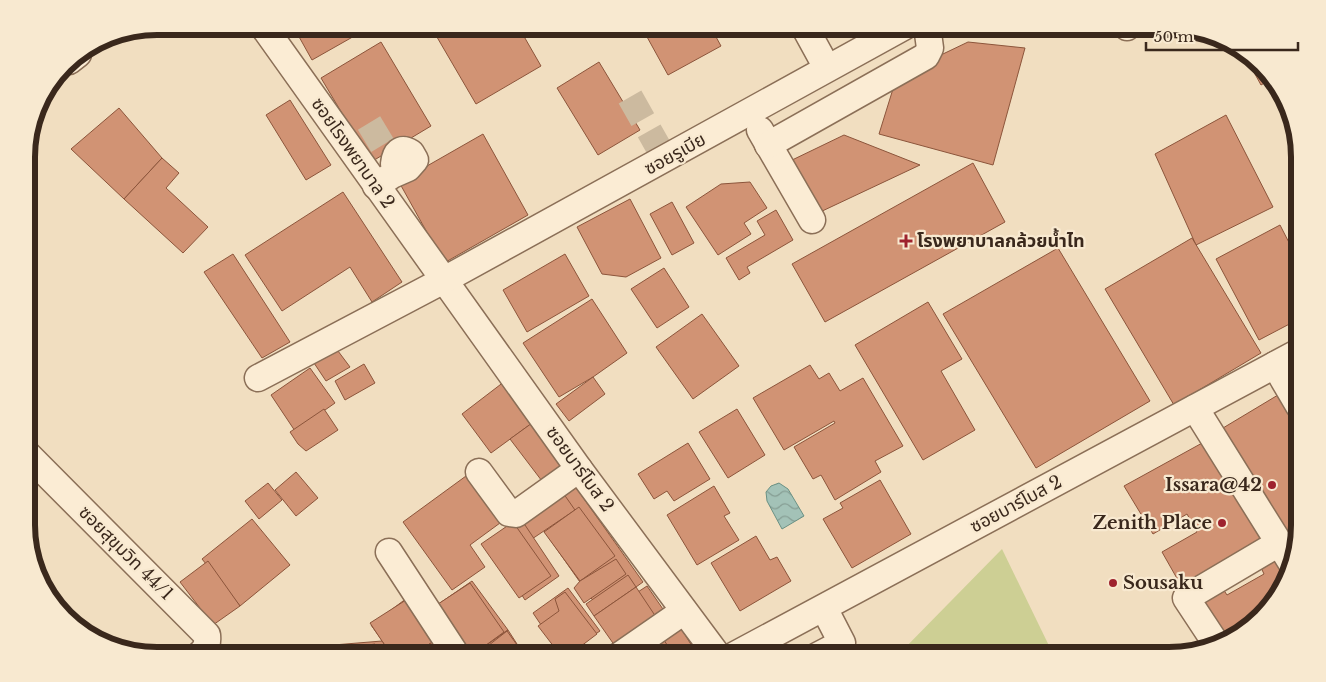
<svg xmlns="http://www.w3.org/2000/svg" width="1326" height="682" font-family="'Libre Baskerville','Noto Sans Thai',serif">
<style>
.grass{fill:#cdcf94}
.water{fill:url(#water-waves);stroke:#6a9184}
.building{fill:#d19374;stroke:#8c553b}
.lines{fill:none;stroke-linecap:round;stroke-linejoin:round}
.minor-tunnel{stroke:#ccba9f;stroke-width:26;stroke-dasharray:26 13;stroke-linecap:butt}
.minor-casing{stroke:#8b6f57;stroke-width:29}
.minor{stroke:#fbecd4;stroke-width:26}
.poi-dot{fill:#9e232e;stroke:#f8e9d0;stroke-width:2}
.labels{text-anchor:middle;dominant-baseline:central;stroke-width:4.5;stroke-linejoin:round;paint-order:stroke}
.street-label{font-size:18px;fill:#3a281c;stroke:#f8e9d0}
.poi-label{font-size:18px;font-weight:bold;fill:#3a281c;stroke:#f8e9d0;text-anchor:start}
.rim{fill:none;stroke:#3a281c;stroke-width:6}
</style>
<defs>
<pattern id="water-waves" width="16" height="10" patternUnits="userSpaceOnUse" patternTransform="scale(1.25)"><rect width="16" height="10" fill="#a3c2b7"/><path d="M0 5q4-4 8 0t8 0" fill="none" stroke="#869e94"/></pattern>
</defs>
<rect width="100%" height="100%" fill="#f1dec0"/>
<path class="grass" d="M 1002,549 L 1054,656 L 897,656 Z"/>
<path class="water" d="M 779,483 L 788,489 L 804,516 L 782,529 L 767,501 L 766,492 L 771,486 Z"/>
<g class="building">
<path d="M 293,26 L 372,26 L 312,60 Z"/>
<path d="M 444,26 L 518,26 L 541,66 L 476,104 L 434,32 Z"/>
<path d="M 641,26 L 710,26 L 721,46 L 668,75 Z"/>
<path d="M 381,42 L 431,126 L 371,162 L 321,78 Z"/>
<path d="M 968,42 L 1025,48 L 993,165 L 879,134 L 897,76 Z"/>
<path d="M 1244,54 L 1273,78 L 1261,85 Z"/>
<path d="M 599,62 L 640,130 L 598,155 L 557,88 Z"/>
<path d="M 290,100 L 331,165 L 306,180 L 266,115 Z"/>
<path d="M 119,108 L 162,158 L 124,199 L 71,149 Z"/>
<path d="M 1226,115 L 1273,207 L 1196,245 L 1155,154 Z"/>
<path d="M 483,134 L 528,215 L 444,263 L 399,182 Z"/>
<path d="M 844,135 L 920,165 L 818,213 L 788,162 Z"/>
<path d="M 162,158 L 179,173 L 166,188 L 208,227 L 183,253 L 124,199 Z"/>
<path d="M 973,163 L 1005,222 L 825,322 L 792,264 Z"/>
<path d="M 750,182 L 767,208 L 744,223 L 751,234 L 718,255 L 686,207 L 721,184 Z"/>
<path d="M 343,192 L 402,282 L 372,302 L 350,267 L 282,311 L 245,255 Z"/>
<path d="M 630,199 L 661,258 L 626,277 L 602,274 L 577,227 Z"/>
<path d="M 672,202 L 694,243 L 672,255 L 650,214 Z"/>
<path d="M 776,210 L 793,240 L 747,267 L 750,273 L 739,280 L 726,258 L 765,235 L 757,221 Z"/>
<path d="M 1280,225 L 1299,262 L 1299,319 L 1259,340 L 1216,259 Z"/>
<path d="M 1192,238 L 1261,353 L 1174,405 L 1105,289 Z"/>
<path d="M 1058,248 L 1150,401 L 1036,468 L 943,314 Z"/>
<path d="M 233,254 L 290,342 L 262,358 L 204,272 Z"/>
<path d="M 565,254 L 589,296 L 527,332 L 503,290 Z"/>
<path d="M 664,268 L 689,307 L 657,328 L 631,289 Z"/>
<path d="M 592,299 L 627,353 L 593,377 L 559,397 L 523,343 Z"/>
<path d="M 928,302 L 962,359 L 941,371 L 975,430 L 923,460 L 855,345 Z"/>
<path d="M 702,314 L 739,366 L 693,399 L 656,347 Z"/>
<path d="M 335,347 L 350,367 L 326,381 L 312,360 Z"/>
<path d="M 364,364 L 375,383 L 345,400 L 335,381 Z"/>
<path d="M 810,365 L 819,379 L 829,373 L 840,391 L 863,378 L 903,446 L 875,461 L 881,472 L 835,500 L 821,475 L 813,479 L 794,447 L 835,423 L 834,421 L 784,450 L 753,398 Z"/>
<path d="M 310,368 L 335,403 L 295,431 L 271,395 Z"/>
<path d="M 593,377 L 605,394 L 569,421 L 556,404 Z"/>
<path d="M 509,378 L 539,418 L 491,453 L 462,414 Z"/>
<path d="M 1283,392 L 1299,419 L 1299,427 L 1291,432 L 1300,445 L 1300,525 L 1291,562 L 1213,434 Z"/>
<path d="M 324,409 L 338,430 L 306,451 L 298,444 L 290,432 Z"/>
<path d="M 737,409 L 765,455 L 728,478 L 699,432 Z"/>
<path d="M 539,418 L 574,464 L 545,485 L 510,439 Z"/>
<path d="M 1204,442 L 1264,542 L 1183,589 L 1162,552 L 1197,532 L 1187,514 L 1153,534 L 1124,486 Z"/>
<path d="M 688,443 L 710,479 L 674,501 L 667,491 L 654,499 L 638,474 Z"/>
<path d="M 296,472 L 318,498 L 296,516 L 275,490 Z"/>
<path d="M 466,476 L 500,523 L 470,545 L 485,567 L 452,590 L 403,522 Z"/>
<path d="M 880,480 L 911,534 L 852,568 L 823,519 L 843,508 L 840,503 Z"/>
<path d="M 572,482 L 643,582 L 601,612 L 530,511 Z"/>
<path d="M 268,483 L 282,500 L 259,519 L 245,501 Z"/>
<path d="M 714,486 L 730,513 L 724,516 L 739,540 L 697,565 L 667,515 Z"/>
<path d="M 561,490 L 575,510 L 529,541 L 515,520 Z"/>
<path d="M 579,507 L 615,556 L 580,581 L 544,532 Z"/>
<path d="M 252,519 L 290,565 L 240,606 L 202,559 Z"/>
<path d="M 521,519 L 559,576 L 525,600 L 488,542 Z"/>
<path d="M 513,522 L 551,576 L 519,598 L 481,544 Z"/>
<path d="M 756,536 L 770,560 L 777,557 L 791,581 L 740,611 L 711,563 Z"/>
<path d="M 1278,550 L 1290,568 L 1286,582 L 1242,633 L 1226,639 L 1201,598 L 1221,586 L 1227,595 L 1264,574 L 1258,561 Z"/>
<path d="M 616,559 L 626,574 L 584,603 L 574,588 L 580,581 Z"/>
<path d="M 208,561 L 240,606 L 213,625 L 180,582 Z"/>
<path d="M 628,575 L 636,587 L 594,616 L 586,604 Z"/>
<path d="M 472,581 L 508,630 L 471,655 L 437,605 Z"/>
<path d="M 470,583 L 504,632 L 471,656 L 463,656 L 432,608 Z"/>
<path d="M 647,586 L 665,612 L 620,643 L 603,615 Z"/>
<path d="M 636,587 L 656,617 L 615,646 L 594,616 Z"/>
<path d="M 568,588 L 600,631 L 562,656 L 533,613 Z"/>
<path d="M 565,592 L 597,634 L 568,656 L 561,656 L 538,626 L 559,611 L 555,599 Z"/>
<path d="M 407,598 L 445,656 L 393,656 L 371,625 Z"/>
<path d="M 406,600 L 434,641 L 411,656 L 392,656 L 370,623 Z"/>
<path d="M 681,628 L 698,656 L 649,656 L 647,652 Z"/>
<path d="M 508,630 L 517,644 L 500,656 L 471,656 Z"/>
<path d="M 507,631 L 525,656 L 475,656 Z"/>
<path d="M 664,640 L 674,656 L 641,656 Z"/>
<path d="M 382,641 L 392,656 L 297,656 L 297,648 Z"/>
<path d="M 434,641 L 444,656 L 411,656 Z"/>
<path d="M 375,644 L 376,656 L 299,656 Z"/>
<path d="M 517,644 L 526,656 L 500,656 Z"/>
</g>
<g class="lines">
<g class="minor-tunnel">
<path d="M 630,97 L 660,150"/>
<path d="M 369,123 L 387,153"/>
</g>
<defs>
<g id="minor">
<path d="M 263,26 L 579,469 L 718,656"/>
<path d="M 804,26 L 827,68"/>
<path d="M 1126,26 L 1127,27"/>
<path d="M 69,61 L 78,54"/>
<path d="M 760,130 L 812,220"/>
<path d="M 768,145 L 926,56 L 930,48 L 927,26"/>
<path d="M 376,186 L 392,175 L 408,168 L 415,160 L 411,153 C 400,146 395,153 394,164"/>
<path d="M 1275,365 L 1299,406"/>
<path d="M 258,378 L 444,280 L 905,26"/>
<path d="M 1195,408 L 1291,562"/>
<path d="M 27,454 L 207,635 C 208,645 206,650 198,656"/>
<path d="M 479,472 L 509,513 L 516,514 L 579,469"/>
<path d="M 389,552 L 457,656"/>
<path d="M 1215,642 L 1186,598 L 1279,543"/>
<path d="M 619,656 L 684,611"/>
<path d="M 733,656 L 1299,352"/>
<path d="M 817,656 L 842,643 L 824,608"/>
</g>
</defs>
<use href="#minor" class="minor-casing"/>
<use href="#minor" class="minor"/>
</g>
<g class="poi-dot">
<path d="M903.5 233.5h5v5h5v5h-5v5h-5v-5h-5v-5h5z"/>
<circle cx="1272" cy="485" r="5"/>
<circle cx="1222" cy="523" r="5"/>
<circle cx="1113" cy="583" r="5"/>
</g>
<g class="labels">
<g class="street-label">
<text transform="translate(353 153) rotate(55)">ซอยโรงพยาบาล 2</text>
<text transform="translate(675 154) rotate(-29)">ซอยรูเบีย</text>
<text transform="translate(580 469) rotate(54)">ซอยบาร์โบส 2</text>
<text transform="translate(1016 504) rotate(-28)">ซอยบาร์โบส 2</text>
<text transform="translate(126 553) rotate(45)">ซอยสุขุมวิท 44/1</text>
</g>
<g class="poi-label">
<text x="917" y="241">โรงพยาบาลกล้วยน้ำไท</text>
<text x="1262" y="485" text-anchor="end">Issara@42</text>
<text x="1212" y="523" text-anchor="end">Zenith Place</text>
<text x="1123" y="583">Sousaku</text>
</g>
</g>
<path d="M0 0H1326V682H0ZM157 35H1169A122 122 0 0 1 1291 157V525A122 122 0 0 1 1169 647H157A122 122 0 0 1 35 525V157A122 122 0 0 1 157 35Z" fill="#f8e9d0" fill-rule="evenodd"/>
<path class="rim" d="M157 35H1169A122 122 0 0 1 1291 157V525A122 122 0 0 1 1169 647H157A122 122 0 0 1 35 525V157A122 122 0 0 1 157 35Z"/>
<path d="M1146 42v8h152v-8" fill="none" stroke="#3a281c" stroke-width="2.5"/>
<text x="1154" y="42" font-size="15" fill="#3a281c" stroke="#f8e9d0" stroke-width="4" paint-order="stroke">50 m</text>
</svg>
